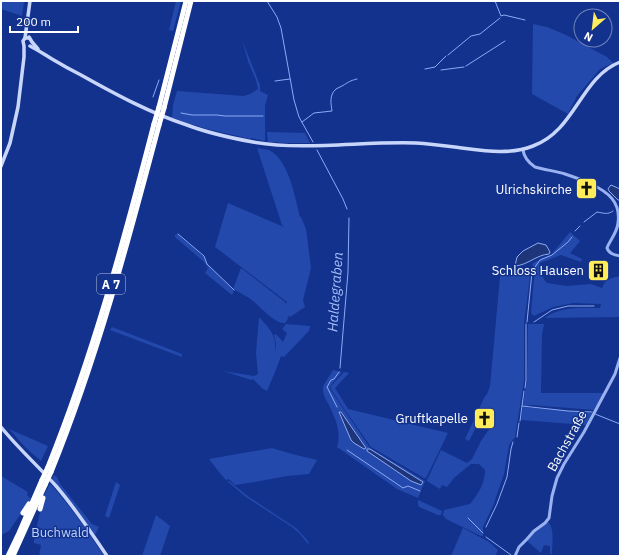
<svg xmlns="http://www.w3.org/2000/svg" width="621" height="557" font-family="'IBM Plex Sans',sans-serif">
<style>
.green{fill:#2449ac;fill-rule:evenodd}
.water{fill:#1e357a;stroke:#8caaf5}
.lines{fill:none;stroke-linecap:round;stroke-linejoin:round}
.stream{stroke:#8caaf5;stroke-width:1}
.tertiary{stroke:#9ab2f1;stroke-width:3}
.secondary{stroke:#c9d6fc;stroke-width:3.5}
.motorway{stroke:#fff;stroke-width:5}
.motorway-bridge{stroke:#fff;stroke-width:5}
.labels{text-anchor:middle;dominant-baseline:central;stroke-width:3;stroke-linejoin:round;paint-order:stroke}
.shield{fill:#12328d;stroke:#b8c2dd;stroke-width:1}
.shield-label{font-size:12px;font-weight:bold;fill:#fff}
.poi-label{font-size:13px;fill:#fff;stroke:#12328d;text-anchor:end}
.street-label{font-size:13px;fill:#fff;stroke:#12328d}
.park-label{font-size:13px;fill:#c1d2fc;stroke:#12328d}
.water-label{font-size:14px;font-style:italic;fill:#a6bdf9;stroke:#12328d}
</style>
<rect width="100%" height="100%" fill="#12328d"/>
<g class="green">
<path d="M 1,1 L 17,1 L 24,2 L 22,16 L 1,9 Z"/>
<path d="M 176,1 L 181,1 L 173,31 L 169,30 Z"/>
<path d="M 533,24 L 547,27 L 566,35 L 607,57 L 613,63 L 600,69 L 577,96 L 568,114 L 532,94 Z"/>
<path d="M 242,40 L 260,85 L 260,91 L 268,95 L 265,106 L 265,141 L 251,138 L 250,139 L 207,129 L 172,118 L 173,105 L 177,91 L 244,96 L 250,94 L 258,89 L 256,80 L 249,64 Z"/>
<path d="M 267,132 L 305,133 L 310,143 L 290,143 L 268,142 Z"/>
<path d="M 257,148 C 261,149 265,149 269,150 C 289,160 295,197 300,217 L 301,217 L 306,229 L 311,268 L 303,300 L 305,307 L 290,317 L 288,316 C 287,337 258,305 253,301 C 247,296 240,293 233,289 L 241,268 L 285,302 L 286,304 L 287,302 L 215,247 L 228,203 L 284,227 L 282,225 Z"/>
<path d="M 570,232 L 580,241 L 570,253 L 582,259 L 581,262 L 561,255 L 540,263 L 539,270 L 545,281 L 547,283 L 567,286 L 591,284 L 602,288 C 605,279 611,278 620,276 L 620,317 L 545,318 C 559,306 582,308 600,308 L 601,304 L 573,303 L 553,307 L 534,316 L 531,313 L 534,278 L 536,274 L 538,275 L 532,264 L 542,258 L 551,255 Z"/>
<path d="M 177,234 L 203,256 L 207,264 L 234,291 L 232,295 L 205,273 L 207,270 L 208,268 L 203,261 L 175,237 L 175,235 Z"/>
<path d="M 501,266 L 529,275 L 530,277 L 524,324 L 524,381 L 515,437 L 509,445 L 504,474 L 493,506 L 483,527 L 483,536 L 481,536 L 446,519 L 443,515 L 444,510 L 470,504 C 478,494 485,484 485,470 L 479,464 L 471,464 L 454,478 L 447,487 L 442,485 L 440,489 L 427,481 L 427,480 L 441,450 L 467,463 L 472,459 L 481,441 L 492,425 L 490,419 L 484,421 L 479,421 L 469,441 L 465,439 L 484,398 L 487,394 L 490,386 Z"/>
<path d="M 259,317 C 266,325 274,332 275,343 C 275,346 275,350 275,353 L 276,344 L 274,334 L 277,335 L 283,342 L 287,333 L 282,329 L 286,324 L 310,326 L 309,331 L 306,334 L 284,357 L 281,356 L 275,372 L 267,391 L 263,389 L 253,379 L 251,380 L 223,371 L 254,376 L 258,374 L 256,353 Z"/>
<path d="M 528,324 L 544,324 L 542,334 L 541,393 L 604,393 L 594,410 L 531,405 L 524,406 L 523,404 L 527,380 Z"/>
<path d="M 112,327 L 182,354 L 182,357 L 110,330 Z"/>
<path d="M 333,370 L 342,372 L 331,385 L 330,387 L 330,389 L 370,448 L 425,481 L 418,498 L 397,489 L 337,447 C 342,432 335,418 329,405 C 326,400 323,395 323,390 C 323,382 330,377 333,370 ZM 340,412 L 341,412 L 366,448 L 365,449 L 354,443 L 351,440 L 339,413 Z"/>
<path d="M 344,372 L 349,373 L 335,388 L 348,409 L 448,433 L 426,478 L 424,478 L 371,447 L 343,407 L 331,389 L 331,386 Z"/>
<path d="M 523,407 L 592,413 L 586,425 L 521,420 Z"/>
<path d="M 9,429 L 48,446 L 41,461 L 26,448 Z"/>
<path d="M 272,448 L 292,454 L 317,460 L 309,474 L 287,476 L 260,481 L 235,485 L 229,479 L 226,480 L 219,472 L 209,459 Z"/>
<path d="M 54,475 L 57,477 L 60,484 L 92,524 L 99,527 L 95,535 L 52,480 Z"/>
<path d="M 1,476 L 28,492 L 27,495 L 31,499 L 9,531 L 1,535 Z"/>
<path d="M 227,481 L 229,481 L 249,497 L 296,528 L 308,541 L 309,545 L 299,533 L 292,527 L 246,497 Z"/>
<path d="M 116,482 L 120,485 L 109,518 L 105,516 Z"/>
<path d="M 50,484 C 71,506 87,531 104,556 L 39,556 L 41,545 L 34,543 L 34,539 L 44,495 Z"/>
<path d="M 418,500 L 442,511 L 441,515 L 438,515 L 419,507 L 418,504 Z"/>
<path d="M 156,515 L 170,526 L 160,556 L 142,556 Z"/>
<path d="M 548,522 C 555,528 552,545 552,554 L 550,554 L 550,546 L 544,545 L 541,553 L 527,541 L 524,545 L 523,544 L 535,532 Z"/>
<path d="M 463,528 L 489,542 L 498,550 L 495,556 L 451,556 Z"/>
</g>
<g class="water">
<path d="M 611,185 L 620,189 L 620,200 L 618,200 L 609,191 L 608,189 L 610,186 Z"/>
<path d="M 538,243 L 546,245 L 550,252 L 549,254 C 536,255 528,265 515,266 L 517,257 L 523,251 Z"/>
<path d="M 341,412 L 366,448 L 364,449 L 354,443 L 351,440 L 339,412 Z"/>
<path d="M 367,449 L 370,449 L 423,482 L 421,485 L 411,481 L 367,451 Z"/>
</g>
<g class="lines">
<g class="stream">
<path d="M 267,1 L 277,17 L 281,28 L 294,100 L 299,117 L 313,142"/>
<path d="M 495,1 L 501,16 L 504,15 L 525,20"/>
<path d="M 448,55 L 471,36 L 480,34 L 500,18"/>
<path d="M 466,66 L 505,41"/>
<path d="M 425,69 L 435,67 L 446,56"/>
<path d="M 441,70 L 464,67"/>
<path d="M 275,81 L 290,79"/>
<path d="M 153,97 L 159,80"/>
<path d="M 181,113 L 192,115 L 217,115 L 225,116 L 263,116"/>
<path d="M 302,122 L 314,113 L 332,111 C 331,104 329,95 336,89 C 338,88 340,87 342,86 C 349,82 349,81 357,79"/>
<path d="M 317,150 L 343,199 L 347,209"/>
<path d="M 584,222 L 597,212 C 603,213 608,215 613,211"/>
<path d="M 575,231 L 580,226"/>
<path d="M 178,234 L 204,256 L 207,264 L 234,290"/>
<path d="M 522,270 L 529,271 L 532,274"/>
<path d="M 527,322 L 532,272 L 537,264 L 540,260 L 552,255 L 568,242 L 572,237"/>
<path d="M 534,322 L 552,310 L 568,306 L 594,306"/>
<path d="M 340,368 L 348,272 L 349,218"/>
<path d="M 525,388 L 526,380 L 526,324"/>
<path d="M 522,406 L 568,411 L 592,412"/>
<path d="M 337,407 L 327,387 L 331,380 L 334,379 L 339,372"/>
<path d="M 595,414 L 620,424"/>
<path d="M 520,421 L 524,391"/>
<path d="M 517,437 L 519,423"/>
<path d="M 347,450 L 403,488 L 408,486 L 420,491"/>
<path d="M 468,518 L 483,533"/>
<path d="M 486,527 L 497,504 L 507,477 L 511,449 L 513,442"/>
<path d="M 486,537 L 511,555"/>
</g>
<g class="tertiary">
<path d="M 523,150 C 524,157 529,163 535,167 C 545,170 556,171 565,174 C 574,177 583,180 591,184 C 608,192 621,202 618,223 C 617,233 610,240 607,248 C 609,254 615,255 620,256"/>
<path d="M 515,556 L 519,547 L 527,539 L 534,531 L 545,523 L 549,518 L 552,496 L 557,478 L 564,464 L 584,432 L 615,374 L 620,358"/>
</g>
<g class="secondary">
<path d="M 29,37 L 32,42 L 38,49"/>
<path d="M 25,38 L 30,1"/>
<path d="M 30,46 C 38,50 45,55 52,59 C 62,65 71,70 81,75 C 115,94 150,113 187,125 C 208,133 231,138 253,142 C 306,151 363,141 416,143 C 431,144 446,146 462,148 C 485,151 510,155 533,146 C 576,130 580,78 620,62"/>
<path d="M 1,166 L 10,143 L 18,107 L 24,57 L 24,46 L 23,41 L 25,38 L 29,38"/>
<path d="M 1,427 C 18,448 38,466 56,486 C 75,508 91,532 107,556"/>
</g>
<g class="motorway">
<path d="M 159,107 L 186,1"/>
<path d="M 164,108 L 191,1"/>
<path d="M 48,467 C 93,355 124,240 154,124"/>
<path d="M 51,472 C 97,359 128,242 159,125"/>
<path d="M 40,509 L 43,498"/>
<path d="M 23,513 L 29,504"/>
<path d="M 8,556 L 19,533 L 42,480"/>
<path d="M 13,556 L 45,485"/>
</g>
<g class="motorway-bridge">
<path d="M 154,124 L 159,107"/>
<path d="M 159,125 L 164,108"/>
<path d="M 42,480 L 48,467"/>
<path d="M 45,485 L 51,472"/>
</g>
</g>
<defs>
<symbol id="church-square" viewBox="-11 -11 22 22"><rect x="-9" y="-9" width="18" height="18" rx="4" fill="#ffec5a" stroke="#12328d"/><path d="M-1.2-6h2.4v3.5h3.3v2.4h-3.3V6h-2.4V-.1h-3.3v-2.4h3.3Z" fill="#111"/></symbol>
<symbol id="building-square" viewBox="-11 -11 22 22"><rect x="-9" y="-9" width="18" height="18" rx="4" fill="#ffec5a" stroke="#12328d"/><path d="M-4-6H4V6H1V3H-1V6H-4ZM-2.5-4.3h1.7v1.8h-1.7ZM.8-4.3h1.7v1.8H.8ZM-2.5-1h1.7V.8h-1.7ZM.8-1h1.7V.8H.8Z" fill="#111"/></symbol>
</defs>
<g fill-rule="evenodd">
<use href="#church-square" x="574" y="176" width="25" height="25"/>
<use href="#building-square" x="586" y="258" width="25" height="25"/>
<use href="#church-square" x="472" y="406" width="25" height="25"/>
</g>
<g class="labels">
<rect class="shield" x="97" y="274" width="28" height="20" rx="3"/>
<g class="shield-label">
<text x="111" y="284">A 7</text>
</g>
<g class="poi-label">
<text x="572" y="189">Ulrichskirche</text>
<text x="584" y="270">Schloss Hausen</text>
<text x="468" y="418">Gruftkapelle</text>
</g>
<g class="street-label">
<text transform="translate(567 441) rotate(-61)">Bachstraße</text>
</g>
<g class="park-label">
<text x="60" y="532">Buchwald</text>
</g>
<g class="water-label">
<text transform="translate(335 292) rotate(-86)">Haldegraben</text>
</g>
</g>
<rect width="621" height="557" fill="none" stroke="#ffffff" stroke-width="4"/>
<g transform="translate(593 28) rotate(208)"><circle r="19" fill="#12328d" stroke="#7184bb"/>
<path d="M0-3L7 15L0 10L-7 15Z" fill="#ffec5a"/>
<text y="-6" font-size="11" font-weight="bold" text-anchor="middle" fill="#ffffff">N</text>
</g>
<path d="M10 26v6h68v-6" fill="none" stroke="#ffffff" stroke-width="2"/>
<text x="16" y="26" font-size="12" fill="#ffffff" stroke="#12328d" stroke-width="3" paint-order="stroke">200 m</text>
</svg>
